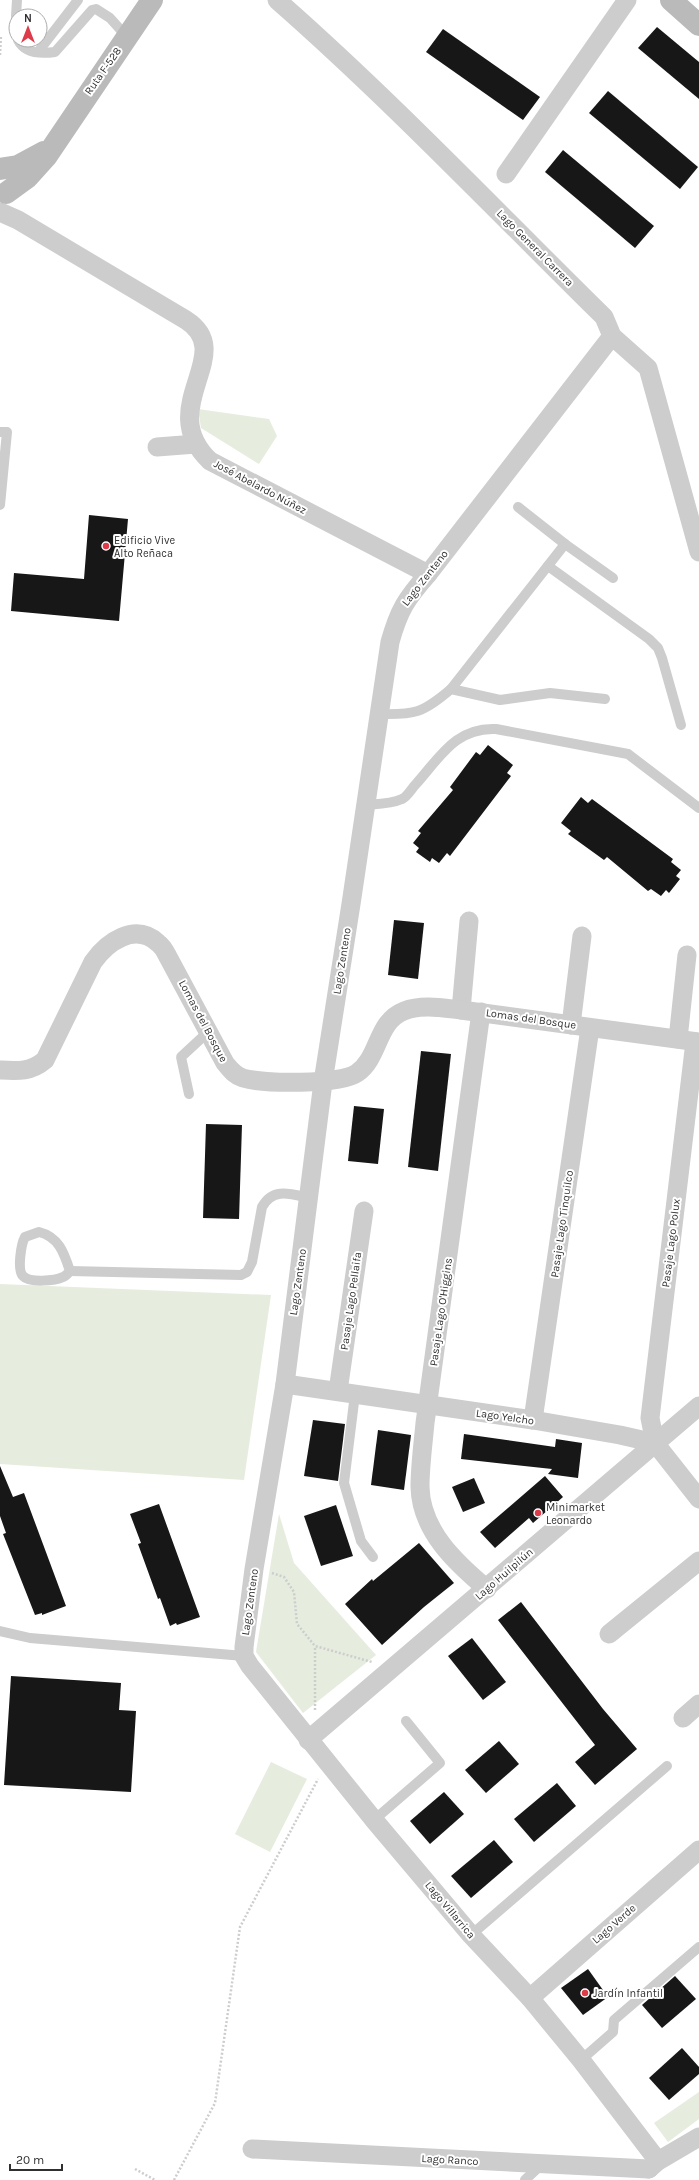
<svg xmlns="http://www.w3.org/2000/svg" width="699" height="2180" font-family="Karla,sans-serif">
<style>
.green{fill:#e6ecde}
.building{fill:#171717}
.lines{fill:none;stroke-linecap:round;stroke-linejoin:round}
.path{stroke:#cdcdcd;stroke-width:2.5;stroke-dasharray:2 2;stroke-linecap:butt}
.lane{stroke:#cdcdcd;stroke-width:10}
.street{stroke:#cdcdcd;stroke-width:19}
.secondary{stroke:#bababa;stroke-width:22}
.poi-dot{fill:#dd3b49;stroke:#fff;stroke-width:1.5}
.labels{text-anchor:middle;dominant-baseline:central;stroke-width:4;stroke-linejoin:round;paint-order:stroke}
.street-label{font-size:11px;fill:#303030;stroke:#fff}
.poi-label{font-size:11px;fill:#303030;stroke:#fff;text-anchor:start}
</style>
<rect width="100%" height="100%" fill="#fff"/>
<g class="green">
<path d="M 198,409 L 269,419 L 277,436 L 259,464 L 201,428 Z"/>
<path d="M 0,1284 L 271,1295 L 244,1480 L 0,1464 Z"/>
<path d="M 279,1514 L 294,1563 L 376,1655 L 303,1713 L 256,1652 Z"/>
<path d="M 271,1762 L 307,1779 L 270,1852 L 235,1834 Z"/>
<path d="M 699,2092 L 699,2119 L 668,2142 L 654,2123 Z"/>
</g>
<g class="building">
<path d="M 657,27 L 699,62 L 699,99 L 638,48 Z"/>
<path d="M 443,29 L 540,97 L 523,120 L 426,52 Z"/>
<path d="M 608,91 L 698,167 L 680,189 L 589,113 Z"/>
<path d="M 563,150 L 654,226 L 635,248 L 545,172 Z"/>
<path d="M 89,515 L 128,519 L 119,621 L 11,611 L 14,573 L 84,579 Z"/>
<path d="M 488,745 L 513,765 L 507,773 L 511,776 L 450,856 L 447,853 L 439,863 L 432,858 L 430,862 L 416,852 L 419,848 L 413,843 L 421,833 L 418,831 L 453,790 L 450,787 L 476,752 L 480,755 Z"/>
<path d="M 581,797 L 588,803 L 592,799 L 673,859 L 671,862 L 681,870 L 676,876 L 680,879 L 669,893 L 666,890 L 661,896 L 651,889 L 648,891 L 607,857 L 604,860 L 568,834 L 571,831 L 561,823 Z"/>
<path d="M 394,920 L 424,923 L 418,979 L 388,975 Z"/>
<path d="M 421,1051 L 451,1054 L 438,1171 L 408,1167 Z"/>
<path d="M 354,1106 L 384,1109 L 378,1164 L 348,1161 Z"/>
<path d="M 206,1124 L 242,1125 L 239,1219 L 203,1218 Z"/>
<path d="M 313,1420 L 345,1424 L 338,1481 L 304,1476 Z"/>
<path d="M 378,1430 L 411,1435 L 404,1490 L 371,1485 Z"/>
<path d="M 464,1434 L 555,1447 L 556,1439 L 582,1443 L 578,1478 L 548,1474 L 552,1469 L 461,1459 Z"/>
<path d="M 0,1466 L 13,1497 L 24,1493 L 66,1606 L 42,1615 L 42,1613 L 35,1615 L 3,1534 L 6,1533 L 0,1516 Z"/>
<path d="M 545,1476 L 563,1497 L 533,1523 L 529,1518 L 495,1548 L 480,1532 Z"/>
<path d="M 474,1478 L 485,1503 L 463,1512 L 452,1487 Z"/>
<path d="M 159,1504 L 200,1617 L 177,1625 L 176,1623 L 170,1626 L 160,1598 L 158,1599 L 138,1544 L 141,1543 L 130,1514 Z"/>
<path d="M 336,1505 L 353,1556 L 321,1566 L 304,1516 Z"/>
<path d="M 419,1543 L 454,1583 L 424,1607 L 382,1645 L 345,1604 L 372,1579 L 373,1581 Z"/>
<path d="M 521,1602 L 603,1709 L 637,1749 L 595,1785 L 575,1762 L 595,1745 L 498,1620 Z"/>
<path d="M 472,1638 L 506,1682 L 483,1700 L 448,1656 Z"/>
<path d="M 11,1676 L 121,1683 L 119,1710 L 136,1711 L 131,1792 L 4,1785 Z"/>
<path d="M 499,1741 L 519,1764 L 486,1793 L 465,1770 Z"/>
<path d="M 557,1783 L 576,1806 L 534,1842 L 514,1819 Z"/>
<path d="M 444,1792 L 464,1814 L 430,1844 L 410,1821 Z"/>
<path d="M 494,1840 L 513,1862 L 471,1898 L 451,1876 Z"/>
<path d="M 588,1969 L 608,1997 L 583,2015 L 561,1988 Z"/>
<path d="M 675,1976 L 696,1999 L 662,2028 L 642,2005 Z"/>
<path d="M 682,2048 L 699,2067 L 699,2074 L 669,2100 L 649,2078 Z"/>
</g>
<g class="lines">
<g class="path">
<path d="M 0,55 L 1,35"/>
<path d="M 272,1573 L 284,1577 L 294,1592 L 297,1624 L 315,1646 L 372,1662"/>
<path d="M 315,1710 L 315,1646"/>
<path d="M 135,2169 L 155,2180"/>
<path d="M 174,2180 L 215,2103 L 240,1927 L 318,1779"/>
</g>
<g class="lane">
<path d="M 16,16 L 17,0"/>
<path d="M 16,20 L 16,34"/>
<path d="M 18,40 C 25,54 41,54 55,52 L 92,10 L 96,9 L 110,18 L 127,37"/>
<path d="M 38,52 L 78,0"/>
<path d="M 0,432 L 7,432 L 0,505"/>
<path d="M 518,507 L 565,544"/>
<path d="M 548,566 L 649,639 L 658,648 L 662,658 L 681,725"/>
<path d="M 451,689 L 500,700 L 550,693 L 605,699"/>
<path d="M 379,714 C 415,715 423,713 451,689 L 565,544 L 613,578"/>
<path d="M 365,805 C 377,804 391,804 402,799 C 407,797 412,788 416,784 C 440,757 456,727 496,729 L 628,754 L 699,808"/>
<path d="M 189,1094 L 181,1057 L 208,1032"/>
<path d="M 39,1232 C 59,1237 64,1253 70,1271 C 68,1273 66,1276 63,1277 C 55,1281 29,1283 23,1276 C 17,1270 21,1244 25,1237 Z"/>
<path d="M 70,1271 L 241,1275 L 247,1272 L 252,1262 L 262,1207 C 273,1187 291,1194 309,1198"/>
<path d="M 355,1394 L 344,1483 L 361,1541 L 373,1557"/>
<path d="M 0,1631 L 30,1638 L 244,1656"/>
<path d="M 374,1820 L 440,1763 L 406,1721"/>
<path d="M 471,1935 L 667,1766"/>
<path d="M 581,2060 L 613,2032 L 614,2020 L 699,1947"/>
<path d="M 525,2180 L 542,2164"/>
</g>
<g class="street">
<path d="M 277,0 C 392,101 496,211 604,317 L 612,336 L 648,368 L 699,552"/>
<path d="M 506,174 L 627,0"/>
<path d="M 0,212 L 18,220 L 186,320 C 239,354 153,407 210,461 L 428,574"/>
<path d="M 612,336 L 428,574 C 406,599 399,610 390,642 L 351,904 L 323,1082 L 285,1384 L 254,1569 L 244,1647 L 244,1656 L 250,1666 L 374,1820 L 471,1935 L 530,1998 L 581,2060 L 658,2161"/>
<path d="M 157,447 L 196,444"/>
<path d="M 461,1010 L 469,921"/>
<path d="M 481,1012 L 425,1423 C 423,1445 420,1466 420,1487 C 421,1531 456,1563 487,1589"/>
<path d="M 571,1025 L 582,936"/>
<path d="M 678,1039 L 687,955"/>
<path d="M 0,1070 C 18,1071 31,1072 45,1060 L 93,962 C 107,942 135,922 158,943 C 162,946 165,951 167,955 L 225,1063 C 230,1069 234,1075 243,1078 C 263,1084 340,1085 357,1073 C 380,1057 376,1022 404,1011 C 422,1004 443,1008 461,1010 L 699,1042"/>
<path d="M 285,1384 L 533,1420 L 620,1435 L 655,1443 L 699,1499"/>
<path d="M 338,1391 L 364,1211"/>
<path d="M 533,1420 L 590,1028"/>
<path d="M 655,1443 L 650,1418 L 695,1042"/>
<path d="M 609,1634 L 699,1561"/>
<path d="M 683,1718 L 699,1704"/>
<path d="M 308,1740 L 699,1406"/>
<path d="M 530,1998 L 699,1850"/>
<path d="M 252,2149 L 649,2169"/>
<path d="M 649,2169 L 658,2161 L 699,2137"/>
</g>
<g class="secondary">
<path d="M 671,0 L 699,25"/>
<path d="M 0,169 L 18,166 L 44,152"/>
<path d="M 6,193 L 28,177 L 46,157 L 152,0"/>
</g>
</g>
<g class="poi-dot">
<circle cx="106" cy="546" r="4"/>
<circle cx="538" cy="1513" r="4"/>
<circle cx="585" cy="1993" r="4"/>
</g>
<g class="labels">
<g class="street-label">
<text transform="translate(103 71) rotate(-55)">Ruta F-528</text>
<text transform="translate(535 248) rotate(45)">Lago General Carrera</text>
<text transform="translate(260 487) rotate(28)">José Abelardo Núñez</text>
<text transform="translate(425 578) rotate(-52)">Lago Zenteno</text>
<text transform="translate(342 961) rotate(-81)">Lago Zenteno</text>
<text transform="translate(531 1019) rotate(8)">Lomas del Bosque</text>
<text transform="translate(203 1021) rotate(62)">Lomas del Bosque</text>
<text transform="translate(562 1224) rotate(-82)">Pasaje Lago Tinquilco</text>
<text transform="translate(671 1243) rotate(-83)">Pasaje Lago Polux</text>
<text transform="translate(298 1282) rotate(-82)">Lago Zenteno</text>
<text transform="translate(351 1301) rotate(-82)">Pasaje Lago Pellaifa</text>
<text transform="translate(441 1312) rotate(-82)">Pasaje Lago O'Higgins</text>
<text transform="translate(505 1417) rotate(8)">Lago Yelcho</text>
<text transform="translate(504 1574) rotate(-41)">Lago Huilpilún</text>
<text transform="translate(250 1602) rotate(-82)">Lago Zenteno</text>
<text transform="translate(450 1910) rotate(50)">Lago Villarrica</text>
<text transform="translate(614 1924) rotate(-41)">Lago Verde</text>
<text transform="translate(450 2160) rotate(3)">Lago Ranco</text>
</g>
<g class="poi-label">
<text x="114" y="540">Edificio Vive<tspan x="114" dy="13">Alto Reñaca</tspan></text>
<text x="546" y="1507">Minimarket<tspan x="546" dy="13">Leonardo</tspan></text>
<text x="593" y="1993">Jardín Infantil</text>
</g>
</g>
<g transform="translate(28 28)"><circle r="19" fill="#ffffff" stroke="#acacac"/>
<path d="M0-3L7 15L0 10L-7 15Z" fill="#dd3b49"/>
<text y="-6" font-size="11" font-weight="bold" text-anchor="middle" fill="#303030">N</text>
</g>
<path d="M10 2164v6h52v-6" fill="none" stroke="#303030" stroke-width="2"/>
<text x="16" y="2164" font-size="12" fill="#303030" stroke="#ffffff" stroke-width="3" paint-order="stroke">20 m</text>
</svg>
